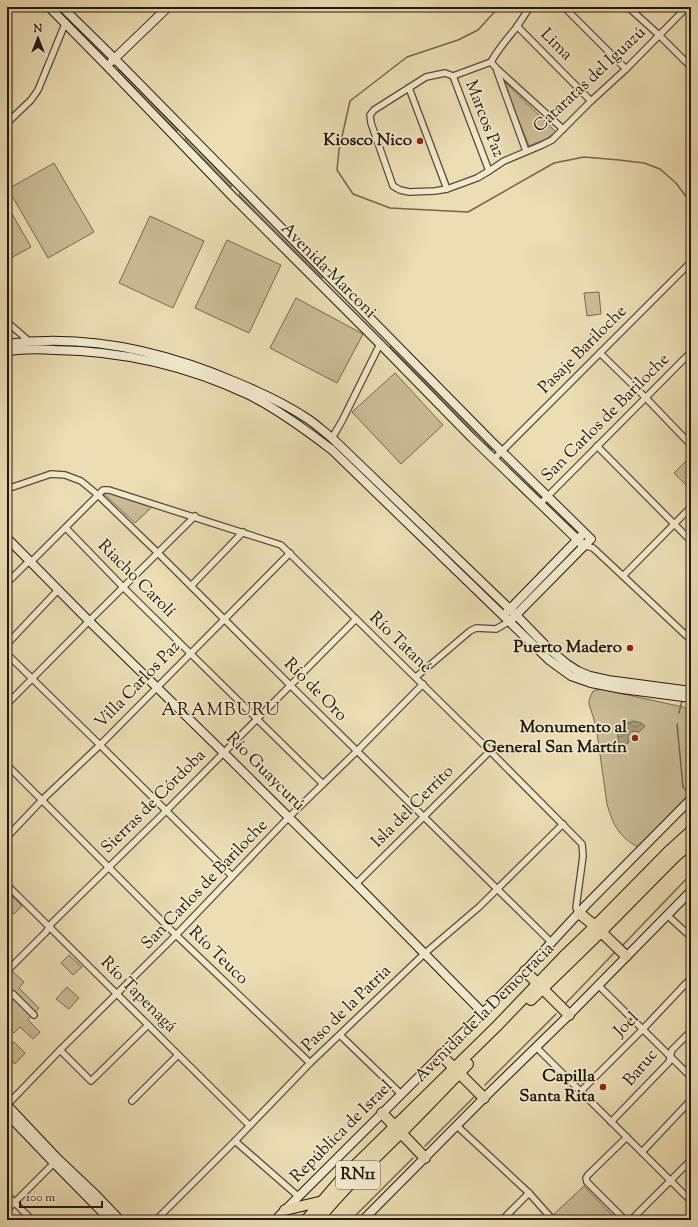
<svg xmlns="http://www.w3.org/2000/svg" width="698" height="1227" font-family="'Sorts Mill Goudy',serif">
<style>
.green{fill:#cabc97;stroke:#766a52}
.water{fill:url(#water-waves);stroke:#72664f}
.lines{fill:none;stroke-linecap:round;stroke-linejoin:round}
.stream{stroke:#72664f;stroke-width:1.5}
.street-casing{stroke:#544936;stroke-width:8}
.secondary-casing{stroke:#22180d;stroke-width:10}
.highway-casing{stroke:#22180d;stroke-width:12}
.street{stroke:#f3e9ce;stroke-width:5.5}
.secondary{stroke:#f3e9ce;stroke-width:8}
.highway{stroke:#ecddb3;stroke-width:10}
.poi-dot{fill:#8f2418;stroke:#f3e9ce;stroke-width:1.5}
.labels{text-anchor:middle;dominant-baseline:central;stroke-width:3.5;stroke-linejoin:round;paint-order:stroke}
.shield{fill:#f3e9ce;stroke:#615747;stroke-width:1}
.shield-label{font-size:16px;font-weight:bold;fill:#22180d}
.street-label{font-size:17px;fill:#22180d;stroke:#f3e9ce}
.poi-label{font-size:17px;font-weight:bold;fill:#22180d;stroke:#f3e9ce;text-anchor:end}
.neighbourhood-label{font-size:18px;letter-spacing:1px;fill:#22180d;stroke:#f3e9ce}
</style>
<defs>
<pattern id="water-waves" width="16" height="10" patternUnits="userSpaceOnUse"><rect width="16" height="10" fill="#a79a7b"/><path d="M0 5q4-4 8 0t8 0" fill="none" stroke="#887d63"/></pattern>
</defs>
<rect width="100%" height="100%" fill="#ecddb3"/>
<filter id="stains"><feTurbulence type="fractalNoise" baseFrequency=".005" numOctaves="4"/><feColorMatrix values="0 0 0 0 .2 0 0 0 0 .09 0 0 0 0 .02 0 0 0 .5 -.17"/></filter>
<radialGradient id="worn" r=".72"><stop offset=".6" stop-color="#630" stop-opacity="0"/><stop offset="1" stop-color="#630" stop-opacity=".3"/></radialGradient>
<g class="green">
<path d="M 119,70 L 178,130 L 177,131 L 118,71 Z"/>
<path d="M 502,79 L 556,132 L 546,139 L 529,146 Z"/>
<path d="M 186,137 L 232,186 L 231,187 L 185,139 Z"/>
<path d="M 54,163 L 94,232 L 48,258 L 8,189 Z"/>
<path d="M 240,193 L 323,277 L 322,278 L 239,195 Z"/>
<path d="M 7,205 L 31,247 L 7,260 Z"/>
<path d="M 150,216 L 204,241 L 173,308 L 119,283 Z"/>
<path d="M 227,240 L 281,265 L 249,333 L 195,308 Z"/>
<path d="M 599,292 L 601,314 L 587,316 L 584,293 Z"/>
<path d="M 296,298 L 363,334 L 337,383 L 270,348 Z"/>
<path d="M 391,346 L 493,449 L 492,450 L 390,347 Z"/>
<path d="M 395,373 L 443,425 L 401,464 L 352,412 Z"/>
<path d="M 691,456 L 691,490 L 674,473 Z"/>
<path d="M 109,493 L 152,507 L 135,523 L 104,494 Z"/>
<path d="M 601,689 L 683,707 L 691,711 L 691,794 L 638,847 C 619,837 613,825 607,804 L 596,726 L 589,704 L 589,700 L 593,691 Z"/>
<path d="M 7,891 L 22,906 L 14,914 L 7,907 Z"/>
<path d="M 69,955 L 82,967 L 73,975 L 61,963 Z"/>
<path d="M 11,970 L 24,982 L 19,988 L 39,1008 L 28,1020 L 40,1032 L 33,1039 L 20,1027 L 14,1033 L 7,1027 L 7,974 Z"/>
<path d="M 67,987 L 79,998 L 69,1009 L 56,999 Z"/>
<path d="M 14,1042 L 25,1053 L 15,1064 L 7,1056 L 7,1049 Z"/>
<path d="M 584,1186 L 617,1220 L 560,1220 L 554,1214 Z"/>
</g>
<path class="water" d="M 634,721 L 641,723 L 645,726 L 639,732 C 631,729 626,734 629,742 L 622,748 C 613,734 619,724 634,721 Z"/>
<g class="lines">
<g class="stream">
<path d="M 499,7 L 478,30 L 458,40 L 407,57 L 350,101 L 339,150 L 337,170 L 353,194 L 390,208 L 468,212 L 554,163 L 584,157 L 619,160 L 644,163 L 660,169 L 676,183 L 687,198 L 691,200"/>
<path d="M 679,713 L 682,701"/>
<path d="M 677,724 L 683,787 L 685,789"/>
<path d="M 686,791 L 689,796"/>
<path d="M 622,946 L 691,874"/>
<path d="M 566,1003 L 615,952"/>
<path d="M 485,1085 L 556,1014"/>
<path d="M 425,1146 L 474,1097"/>
<path d="M 351,1220 L 413,1158"/>
</g>
<defs>
<g id="street">
<path d="M 530,7 C 525,14 521,21 516,28 C 507,39 498,49 491,62 L 453,76 L 445,73 L 426,77 L 374,110 L 370,115 L 371,123 L 393,186 L 400,190 L 409,192 L 435,191 L 447,189 L 477,178 L 489,171 L 504,161 L 542,145 L 552,140 L 591,101 L 626,69 L 687,7"/>
<path d="M 564,7 L 626,69"/>
<path d="M 628,7 L 659,35 L 691,67"/>
<path d="M 517,26 L 591,101"/>
<path d="M 491,62 L 497,69 L 563,129"/>
<path d="M 497,71 L 526,151"/>
<path d="M 453,76 L 489,171"/>
<path d="M 409,88 L 447,189"/>
<path d="M 7,123 L 31,100 L 38,90 L 65,24"/>
<path d="M 7,322 L 30,342"/>
<path d="M 600,353 L 646,398 L 691,445"/>
<path d="M 332,438 L 342,421 L 380,344"/>
<path d="M 597,446 L 691,541"/>
<path d="M 494,459 L 691,262"/>
<path d="M 7,489 L 51,474 L 65,475 L 81,481 L 98,495 L 158,553 L 291,686 L 551,942"/>
<path d="M 540,504 L 691,352"/>
<path d="M 66,528 L 123,587 L 323,784"/>
<path d="M 583,545 L 593,548 L 623,576 L 691,640"/>
<path d="M 623,576 L 691,507"/>
<path d="M 7,583 L 26,564 L 34,559 L 103,490 L 109,490 L 281,545 L 490,751 L 582,844 L 583,856 L 576,908 L 579,913"/>
<path d="M 191,586 L 243,532"/>
<path d="M 7,644 L 58,590"/>
<path d="M 7,654 L 100,745 L 232,876"/>
<path d="M 416,677 L 470,631 L 476,628 L 496,629 L 510,621"/>
<path d="M 7,704 L 89,621 L 195,516"/>
<path d="M 7,765 L 176,935 L 310,1063"/>
<path d="M 7,837 L 42,800 L 100,745 L 290,553"/>
<path d="M 356,884 L 490,751"/>
<path d="M 7,885 L 249,1125"/>
<path d="M 667,915 L 691,937"/>
<path d="M 7,971 L 46,932 L 52,923 L 166,811 L 356,619"/>
<path d="M 598,985 L 691,1077"/>
<path d="M 7,1001 L 13,994 L 34,1015"/>
<path d="M 340,1035 L 401,1094"/>
<path d="M 536,1047 L 691,1201"/>
<path d="M 60,1050 L 91,1081 L 148,1025"/>
<path d="M 581,1091 L 643,1029 L 691,978"/>
<path d="M 132,1101 L 178,1055"/>
<path d="M 7,1105 L 60,1050 L 176,935 L 289,817 L 357,751 L 423,684"/>
<path d="M 611,1122 L 669,1062 L 672,1050 L 691,1031"/>
<path d="M 457,1126 L 529,1193 L 553,1220"/>
<path d="M 235,1141 L 299,1197"/>
<path d="M 642,1152 L 691,1100"/>
<path d="M 7,1195 L 32,1220"/>
<path d="M 7,1210 L 56,1161"/>
<path d="M 156,1220 L 235,1141 L 310,1063 L 424,954 L 479,907 L 563,824"/>
<path d="M 502,1220 L 529,1193"/>
<path d="M 625,1220 L 587,1182 L 586,1178 L 588,1175 L 627,1137"/>
<path d="M 631,1220 L 691,1160"/>
</g>
<g id="secondary">
<path d="M 49,7 L 107,66 L 230,194 L 380,344 L 472,438 L 583,545"/>
<path d="M 62,7 L 114,58 L 492,442 L 591,539 L 510,621"/>
<path d="M 112,61 L 168,7"/>
<path d="M 7,344 C 86,333 166,352 238,383 C 262,393 287,405 308,419 C 317,425 324,432 332,438 L 516,615 L 549,649 L 567,664 L 578,671 L 590,676 L 608,680 L 691,691"/>
<path d="M 7,351 C 23,349 39,349 55,350 C 122,351 188,366 249,395 C 279,410 306,430 332,450 L 549,660 L 571,676 L 591,683 L 622,689 L 691,698"/>
<path d="M 7,538 L 89,621 L 224,753 L 356,884 L 483,1013"/>
<path d="M 507,612 L 581,536"/>
<path d="M 7,1105 L 58,1159 L 97,1196 L 120,1220"/>
<path d="M 7,1114 L 54,1163 L 110,1220"/>
<path d="M 275,1220 L 525,971 L 586,905 L 691,799"/>
<path d="M 363,1220 L 489,1093 L 569,1015 L 691,891"/>
</g>
<g id="highway">
<path d="M 579,913 L 595,926 L 626,956"/>
<path d="M 525,971 L 569,1015"/>
<path d="M 531,1000 L 601,932 L 674,858 L 691,843"/>
<path d="M 441,1055 L 484,1098"/>
<path d="M 382,1113 L 425,1158"/>
<path d="M 285,1210 L 323,1201"/>
<path d="M 306,1220 L 342,1178 L 497,1026 L 566,954 L 595,926 L 669,851 L 691,831"/>
<path d="M 318,1220 C 344,1189 373,1160 402,1132 C 424,1110 446,1087 468,1064"/>
</g>
</defs>
<use href="#street" class="street-casing"/>
<use href="#secondary" class="secondary-casing"/>
<use href="#highway" class="highway-casing"/>
<use href="#street" class="street"/>
<use href="#secondary" class="secondary"/>
<use href="#highway" class="highway"/>
</g>
<g class="poi-dot">
<circle cx="420" cy="141" r="4"/>
<circle cx="630" cy="648" r="4"/>
<circle cx="635" cy="738" r="4"/>
<circle cx="603" cy="1087" r="4"/>
</g>
<g class="labels">
<rect class="shield" x="336" y="1161" width="44" height="28" rx="3"/>
<g class="shield-label">
<text x="358" y="1175">RN11</text>
</g>
<g class="street-label">
<text transform="translate(556 45) rotate(45)">Lima</text>
<text transform="translate(590 80) rotate(-43)">Cataratas del Iguazú</text>
<text transform="translate(484 119) rotate(69)">Marcos Paz</text>
<text transform="translate(328 271) rotate(45)">Avenida Marconi</text>
<text transform="translate(583 350) rotate(-45)">Pasaje Bariloche</text>
<text transform="translate(606 418) rotate(-45)">San Carlos de Bariloche</text>
<text transform="translate(136 579) rotate(45)">Riacho Carolí</text>
<text transform="translate(400 643) rotate(44)">Río Tatané</text>
<text transform="translate(138 685) rotate(-46)">Villa Carlos Paz</text>
<text transform="translate(315 690) rotate(45)">Río de Oro</text>
<text transform="translate(265 772) rotate(45)">Río Guaycurú</text>
<text transform="translate(154 802) rotate(-45)">Sierras de Córdoba</text>
<text transform="translate(413 807) rotate(-45)">Isla del Cerrito</text>
<text transform="translate(205 885) rotate(-46)">San Carlos de Bariloche</text>
<text transform="translate(218 956) rotate(44)">Río Teuco</text>
<text transform="translate(138 995) rotate(45)">Río Tapenagá</text>
<text transform="translate(347 1009) rotate(-44)">Paso de la Patria</text>
<text transform="translate(485 1013) rotate(-45)">Avenida de la Democracia</text>
<text transform="translate(627 1025) rotate(-45)">Joel</text>
<text transform="translate(641 1068) rotate(-50)">Baruc</text>
<text transform="translate(342 1132) rotate(-45)">República de Israel</text>
</g>
<g class="poi-label">
<text x="412" y="141">Kiosco Nico</text>
<text x="622" y="648">Puerto Madero</text>
<text x="627" y="728">Monumento al<tspan x="627" dy="20">General San Martín</tspan></text>
<text x="595" y="1077">Capilla<tspan x="595" dy="20">Santa Rita</tspan></text>
</g>
<g class="neighbourhood-label">
<text x="221" y="711">ARAMBURU</text>
</g>
</g>
<rect width="698" height="1227" fill="none" stroke="#ecddb3" stroke-width="24"/>
<rect x="8" y="8" width="682" height="1211" fill="none" stroke="#22180d" stroke-width="2"/>
<rect x="12" y="12" width="674" height="1203" fill="none" stroke="#22180d"/>
<g transform="translate(38 38)" stroke="#f3e9ce" stroke-width="3" paint-order="stroke">
<path d="M0-3L7 15L0 10L-7 15Z" fill="#22180d"/>
<text y="-6" font-size="11" font-weight="bold" text-anchor="middle" fill="#22180d">N</text>
</g>
<path d="M20 1201v6h82v-6" fill="none" stroke="#22180d" stroke-width="2"/>
<text x="26" y="1201" font-size="12" fill="#22180d" stroke="#f3e9ce" stroke-width="3" paint-order="stroke">100 m</text>
<rect width="100%" height="100%" filter="url(#stains)"/>
<rect width="100%" height="100%" fill="url(#worn)"/>
</svg>
